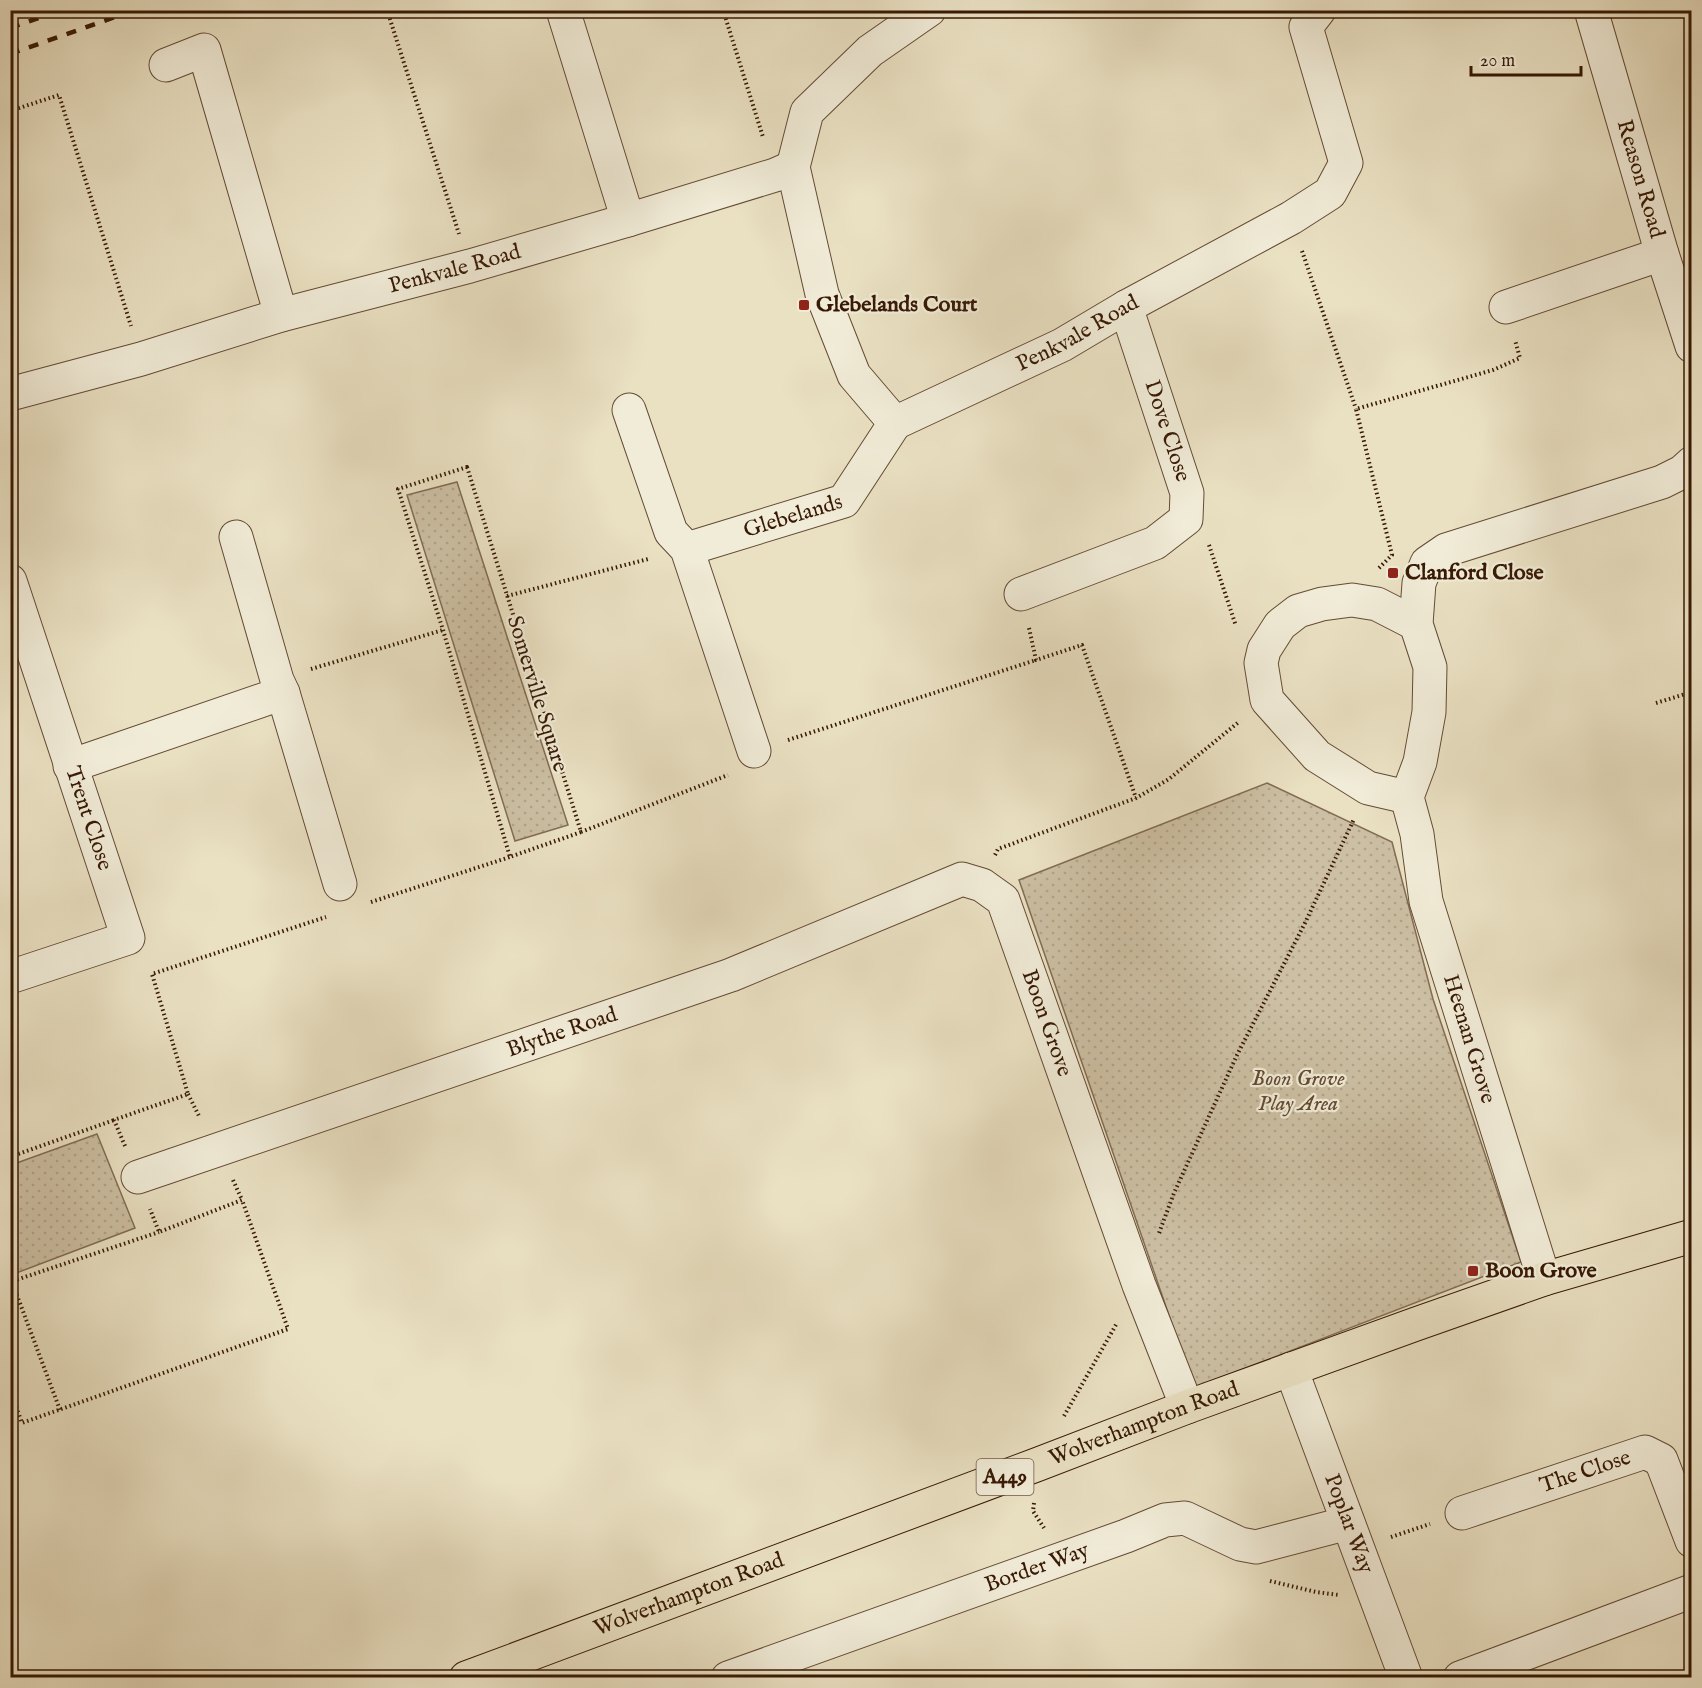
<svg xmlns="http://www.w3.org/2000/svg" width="1702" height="1688" font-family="'IM FELL English',serif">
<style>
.park{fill:url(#park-dots);stroke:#826c54;stroke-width:1.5}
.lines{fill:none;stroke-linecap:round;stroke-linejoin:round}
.minor-casing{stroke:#644a34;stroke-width:35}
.highway-casing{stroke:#371804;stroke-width:35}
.path{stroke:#371804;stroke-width:4;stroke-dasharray:1.5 3;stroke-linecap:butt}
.minor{stroke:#f1ecd8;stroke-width:33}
.highway{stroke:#eae1c3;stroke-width:33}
.rail{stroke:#371804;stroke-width:4.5;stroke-dasharray:10 10;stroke-linecap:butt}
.poi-dot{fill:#8f2418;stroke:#f1ecd8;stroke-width:2}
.labels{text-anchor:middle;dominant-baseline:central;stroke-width:4.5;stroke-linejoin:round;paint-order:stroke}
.shield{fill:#f1ecd8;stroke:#6f5844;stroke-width:1.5}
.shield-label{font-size:21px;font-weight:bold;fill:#371804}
.street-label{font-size:22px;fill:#371804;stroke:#f1ecd8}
.poi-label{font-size:22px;font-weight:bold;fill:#371804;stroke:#f1ecd8;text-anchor:start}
.park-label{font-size:22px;font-style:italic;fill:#644a34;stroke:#f1ecd8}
</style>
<defs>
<pattern id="park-dots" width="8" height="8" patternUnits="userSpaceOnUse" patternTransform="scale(1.5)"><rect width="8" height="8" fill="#ccbfa3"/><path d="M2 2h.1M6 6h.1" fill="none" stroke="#b0a38b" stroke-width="1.8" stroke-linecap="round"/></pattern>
</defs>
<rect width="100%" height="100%" fill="#eae1c3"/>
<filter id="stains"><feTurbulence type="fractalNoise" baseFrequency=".00333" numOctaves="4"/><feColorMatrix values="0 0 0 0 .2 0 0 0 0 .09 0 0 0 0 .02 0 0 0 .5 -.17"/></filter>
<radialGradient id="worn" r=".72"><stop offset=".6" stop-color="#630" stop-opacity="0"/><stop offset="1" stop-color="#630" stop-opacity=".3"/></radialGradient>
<g class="park">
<path d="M 457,482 L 568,825 L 515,841 L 407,495 Z"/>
<path d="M 1267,783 L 1392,842 L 1433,999 L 1521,1262 L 1194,1388 L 1019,880 Z"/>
<path d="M 97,1134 L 135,1228 L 11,1275 L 11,1165 Z"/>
</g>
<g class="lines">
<defs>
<g id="minor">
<path d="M 563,10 L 628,220"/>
<path id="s1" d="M 929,10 L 870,51 L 807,112 L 793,167 L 822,294 L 854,375 L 895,423 L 1062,345 L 1126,307 L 1291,218 L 1330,193 L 1346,163 L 1306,27 L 1319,10"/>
<path id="s2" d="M 1591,10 L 1662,254 L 1692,346"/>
<path d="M 166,65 L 204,50 L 281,315"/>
<path d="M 1506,307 L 1662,254"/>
<path id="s3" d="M 10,394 L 141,359 L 281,315 L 470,266 L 628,220 L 775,175 L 793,167"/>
<path d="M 629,410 L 671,532 L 687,549 L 754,751"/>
<path id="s4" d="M 687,549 L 844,501 L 895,423"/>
<path id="s5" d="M 10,581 L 128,938 L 10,977"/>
<path d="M 1021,594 L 1155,543 L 1186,519 L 1187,493 L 1126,307"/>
<path d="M 283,693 L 340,884"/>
<path d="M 70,766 L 283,693 L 277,680 L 236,537"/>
<path d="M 1407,797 L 1368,788 L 1317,756 L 1267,700 L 1261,663 L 1264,650 L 1280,625 L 1298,611 L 1322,604 L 1352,600 L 1377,604 L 1416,624"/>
<path id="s6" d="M 138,1177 L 731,975 L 962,879 L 982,885 L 1003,900 L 1139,1285 L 1187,1407"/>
<path d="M 1544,1279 L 1426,901 L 1417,834 L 1407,797 L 1420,762 L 1429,712 L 1430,667 L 1416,624 L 1419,583 L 1427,563 L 1446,550 L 1662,482 L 1682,472 L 1692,463"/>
<path id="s7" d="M 1291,1369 L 1406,1678"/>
<path id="s8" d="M 1462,1513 L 1645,1452 L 1661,1460 L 1692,1541"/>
<path id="s9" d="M 728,1678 L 1126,1536 L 1165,1520 L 1185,1518 L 1240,1544 L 1256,1547 L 1348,1523"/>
<path d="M 1460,1678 L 1692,1591"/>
</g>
<g id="highway">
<path id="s10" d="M 466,1678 L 1036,1465 L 1187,1407 L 1416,1324 L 1544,1279 L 1692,1236"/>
</g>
</defs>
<use href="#minor" class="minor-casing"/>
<use href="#highway" class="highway-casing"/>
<g class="path">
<path d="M 387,10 L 459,234"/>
<path d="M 723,10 L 763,137"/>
<path d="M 10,111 L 59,95 L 131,326"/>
<path d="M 1302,251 L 1356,409"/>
<path d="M 467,467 L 581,832 L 510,857 L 443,630 L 398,489 Z"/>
<path d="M 1209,545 L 1236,626"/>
<path d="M 1379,568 L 1392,555 L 1356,409 L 1493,370 L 1520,358 L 1515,340"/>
<path d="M 507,596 L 648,559"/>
<path d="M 1029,628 L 1036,660 L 1082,645 L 1136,798"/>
<path d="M 311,669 L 443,630"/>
<path d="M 1656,703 L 1692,692"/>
<path d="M 788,740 L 1036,660"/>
<path d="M 581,832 L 728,775"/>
<path d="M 995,855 L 998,849 L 1136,798 L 1169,779 L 1240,721"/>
<path d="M 371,902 L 510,857"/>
<path d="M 188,1094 L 200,1118"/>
<path d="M 125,1146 L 114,1120 L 188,1094 L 152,974 L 326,917"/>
<path d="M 10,1157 L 114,1120"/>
<path d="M 233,1180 L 242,1200"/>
<path d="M 1159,1233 L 1174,1193 L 1237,1055 L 1305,923 L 1354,819"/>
<path d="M 13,1281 L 159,1232"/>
<path d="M 12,1282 L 60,1410"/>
<path d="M 10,1390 L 22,1423 L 288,1329 L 242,1200 L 159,1232 L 150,1209"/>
<path d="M 1064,1416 L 1117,1323"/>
<path d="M 1034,1503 L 1033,1511 L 1044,1528"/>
<path d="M 1391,1537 L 1430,1524"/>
<path d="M 1270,1581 L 1316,1592 L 1339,1595"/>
</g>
<use href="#minor" class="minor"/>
<use href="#highway" class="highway"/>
<g class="rail">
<path d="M 10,28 L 62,10"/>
<path d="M 10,54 L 135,10"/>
</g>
</g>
<g class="poi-dot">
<rect x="798" y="299" width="12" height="12" rx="3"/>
<rect x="1387" y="567" width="12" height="12" rx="3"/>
<rect x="1467" y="1265" width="12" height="12" rx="3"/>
</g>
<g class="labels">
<rect class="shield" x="976.5" y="1459" width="57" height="36" rx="4.5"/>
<g class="shield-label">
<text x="1005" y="1477">A449</text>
</g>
<g class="street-label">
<text stroke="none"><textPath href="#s2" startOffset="176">Reason Road</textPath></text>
<text stroke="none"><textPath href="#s3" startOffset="462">Penkvale Road</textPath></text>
<text stroke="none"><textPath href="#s1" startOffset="700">Penkvale Road</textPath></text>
<text transform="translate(1167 431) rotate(72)">Dove Close</text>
<text stroke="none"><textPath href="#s4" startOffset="111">Glebelands</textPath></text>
<text transform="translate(537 694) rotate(73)">Somerville Square</text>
<text stroke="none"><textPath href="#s5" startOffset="250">Trent Close</textPath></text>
<text stroke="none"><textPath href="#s6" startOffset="1054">Boon Grove</textPath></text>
<text stroke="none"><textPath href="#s6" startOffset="448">Blythe Road</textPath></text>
<text transform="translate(1469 1039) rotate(73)">Heenan Grove</text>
<text stroke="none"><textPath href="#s10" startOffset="724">Wolverhampton Road</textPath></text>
<text stroke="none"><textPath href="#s8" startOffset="130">The Close</textPath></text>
<text stroke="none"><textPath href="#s7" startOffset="165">Poplar Way</textPath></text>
<text stroke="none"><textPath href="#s9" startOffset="328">Border Way</textPath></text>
<text stroke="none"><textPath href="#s10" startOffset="238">Wolverhampton Road</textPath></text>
</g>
<g class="poi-label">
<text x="816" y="305">Glebelands Court</text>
<text x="1405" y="573">Clanford Close</text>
<text x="1485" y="1271">Boon Grove</text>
</g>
<g class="park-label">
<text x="1298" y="1079">Boon Grove<tspan x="1298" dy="25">Play Area</tspan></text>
</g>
</g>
<rect width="1702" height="1688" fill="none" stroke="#eae1c3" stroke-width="36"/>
<rect x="12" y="12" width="1678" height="1664" fill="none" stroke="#371804" stroke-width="3"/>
<rect x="18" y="18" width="1666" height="1652" fill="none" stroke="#371804" stroke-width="1.5"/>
<path d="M1471 66v9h110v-9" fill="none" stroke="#371804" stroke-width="3"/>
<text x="1480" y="66" font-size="18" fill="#371804" stroke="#f1ecd8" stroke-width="4.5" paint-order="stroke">20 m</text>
<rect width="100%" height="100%" filter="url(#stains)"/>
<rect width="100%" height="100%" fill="url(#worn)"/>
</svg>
